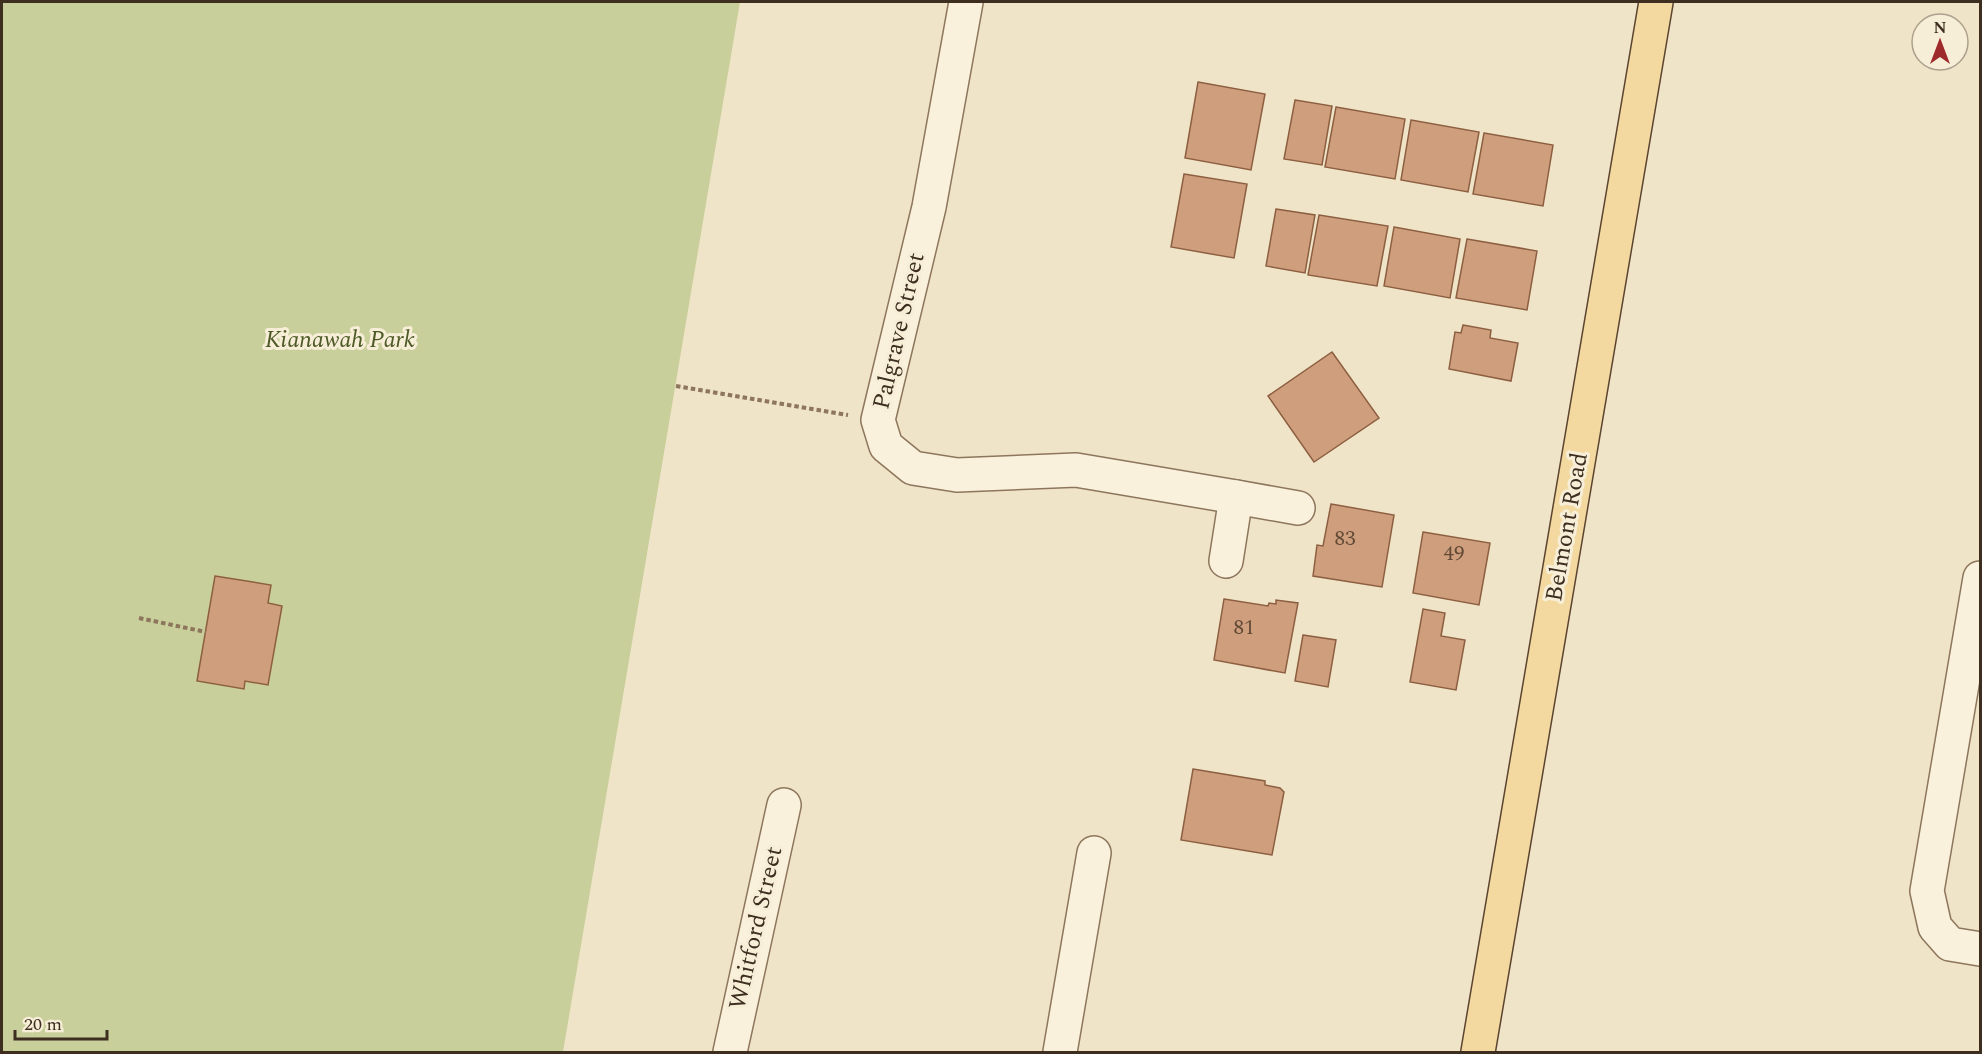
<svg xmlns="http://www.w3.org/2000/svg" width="1982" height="1054" font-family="Spectral,serif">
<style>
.green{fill:#c9cf9b}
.building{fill:#cf9f7d;stroke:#8d5f41;stroke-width:1.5}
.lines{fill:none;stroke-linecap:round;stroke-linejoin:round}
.minor-casing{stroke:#8d765c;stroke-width:36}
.major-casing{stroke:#5b4430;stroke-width:36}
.path{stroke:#8d765c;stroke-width:4;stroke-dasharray:4.5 3;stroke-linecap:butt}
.minor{stroke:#faf1dc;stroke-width:33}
.major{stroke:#f3d9a0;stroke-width:33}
.labels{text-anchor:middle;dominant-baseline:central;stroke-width:6;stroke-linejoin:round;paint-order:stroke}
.number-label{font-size:21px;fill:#624a37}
.street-label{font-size:24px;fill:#3d2e20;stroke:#f7eed8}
.park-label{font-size:24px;font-style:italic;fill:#4d5a26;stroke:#f7eed8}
</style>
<rect width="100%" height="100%" fill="#f0e4c8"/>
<path class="green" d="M 2,2 L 740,2 L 563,1052 L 2,1052 Z"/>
<g class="building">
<path d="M 1198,82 L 1265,94 L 1251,170 L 1185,158 Z"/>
<path d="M 1295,100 L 1332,106 L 1322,165 L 1284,159 Z"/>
<path d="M 1336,107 L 1405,119 L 1395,179 L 1325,167 Z"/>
<path d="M 1411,120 L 1479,132 L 1468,192 L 1401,180 Z"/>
<path d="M 1484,133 L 1553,145 L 1543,206 L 1473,194 Z"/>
<path d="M 1184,174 L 1247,184 L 1234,258 L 1171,247 Z"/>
<path d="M 1276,209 L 1315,215 L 1305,273 L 1266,266 Z"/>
<path d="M 1319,215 L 1388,226 L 1377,286 L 1308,275 Z"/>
<path d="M 1394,227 L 1460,239 L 1450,298 L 1384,286 Z"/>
<path d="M 1467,239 L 1537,251 L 1527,310 L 1456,298 Z"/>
<path d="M 1463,325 L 1491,330 L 1490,338 L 1518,343 L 1511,381 L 1449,369 L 1455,332 L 1461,333 Z"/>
<path d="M 1332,352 L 1379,418 L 1314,462 L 1268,396 Z"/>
<path d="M 1331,504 L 1394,515 L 1382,587 L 1313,576 L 1317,545 L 1323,546 Z"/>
<path d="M 1423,532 L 1490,543 L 1479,605 L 1413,593 Z"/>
<path d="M 215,576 L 271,585 L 268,603 L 282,606 L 268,685 L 245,681 L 244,689 L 197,681 Z"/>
<path d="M 1224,599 L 1268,606 L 1269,603 L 1276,604 L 1276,600 L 1298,603 L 1285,673 L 1214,660 Z"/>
<path d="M 1423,609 L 1445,613 L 1441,636 L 1465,640 L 1456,690 L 1410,682 Z"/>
<path d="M 1303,635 L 1336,640 L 1328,687 L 1295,681 Z"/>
<path d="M 1193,769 L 1265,781 L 1265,785 L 1280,788 L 1284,792 L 1272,855 L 1181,840 Z"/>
</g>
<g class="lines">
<defs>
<g id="minor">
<path d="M 966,2 L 929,207 L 878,420 L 886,446 L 913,468 L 957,475 L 1076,470 L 1236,497"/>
<path d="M 1226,561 L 1236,497 L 1298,508"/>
<path d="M 1980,578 L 1927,891 L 1935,927 L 1950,944 L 1980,949"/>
<path d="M 730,1052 L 784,805"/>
<path d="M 1060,1052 L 1094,853"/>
</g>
<path id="major" d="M 1478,1052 L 1656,2"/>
</defs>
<use href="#minor" class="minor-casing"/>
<use href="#major" class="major-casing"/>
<g class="path">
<path d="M 676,386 L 848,415"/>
<path d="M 139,618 L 206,632"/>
</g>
<use href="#minor" class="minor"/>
<use href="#major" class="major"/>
</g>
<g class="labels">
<g class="number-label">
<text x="1345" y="539">83</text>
<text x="1454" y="554">49</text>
<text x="1244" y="628">81</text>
</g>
<g class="street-label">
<text transform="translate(899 331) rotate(-77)">Palgrave Street</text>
<text transform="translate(1567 527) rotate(-80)">Belmont Road</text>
<text transform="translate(756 928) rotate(-77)">Whitford Street</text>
</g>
<g class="park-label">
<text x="340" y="340">Kianawah Park</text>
</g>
</g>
<rect width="1982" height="1054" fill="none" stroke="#3d2e20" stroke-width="6"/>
<g transform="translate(1940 42)"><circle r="28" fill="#f7eed8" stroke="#ada18e" stroke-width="1.5"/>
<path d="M0-4.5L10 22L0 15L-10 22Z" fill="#9e2a2b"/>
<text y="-9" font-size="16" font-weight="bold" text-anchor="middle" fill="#3d2e20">N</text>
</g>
<path d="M15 1030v9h92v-9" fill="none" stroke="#3d2e20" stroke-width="3"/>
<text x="24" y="1030" font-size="18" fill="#3d2e20" stroke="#f7eed8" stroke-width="4.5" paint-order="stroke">20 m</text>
</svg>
